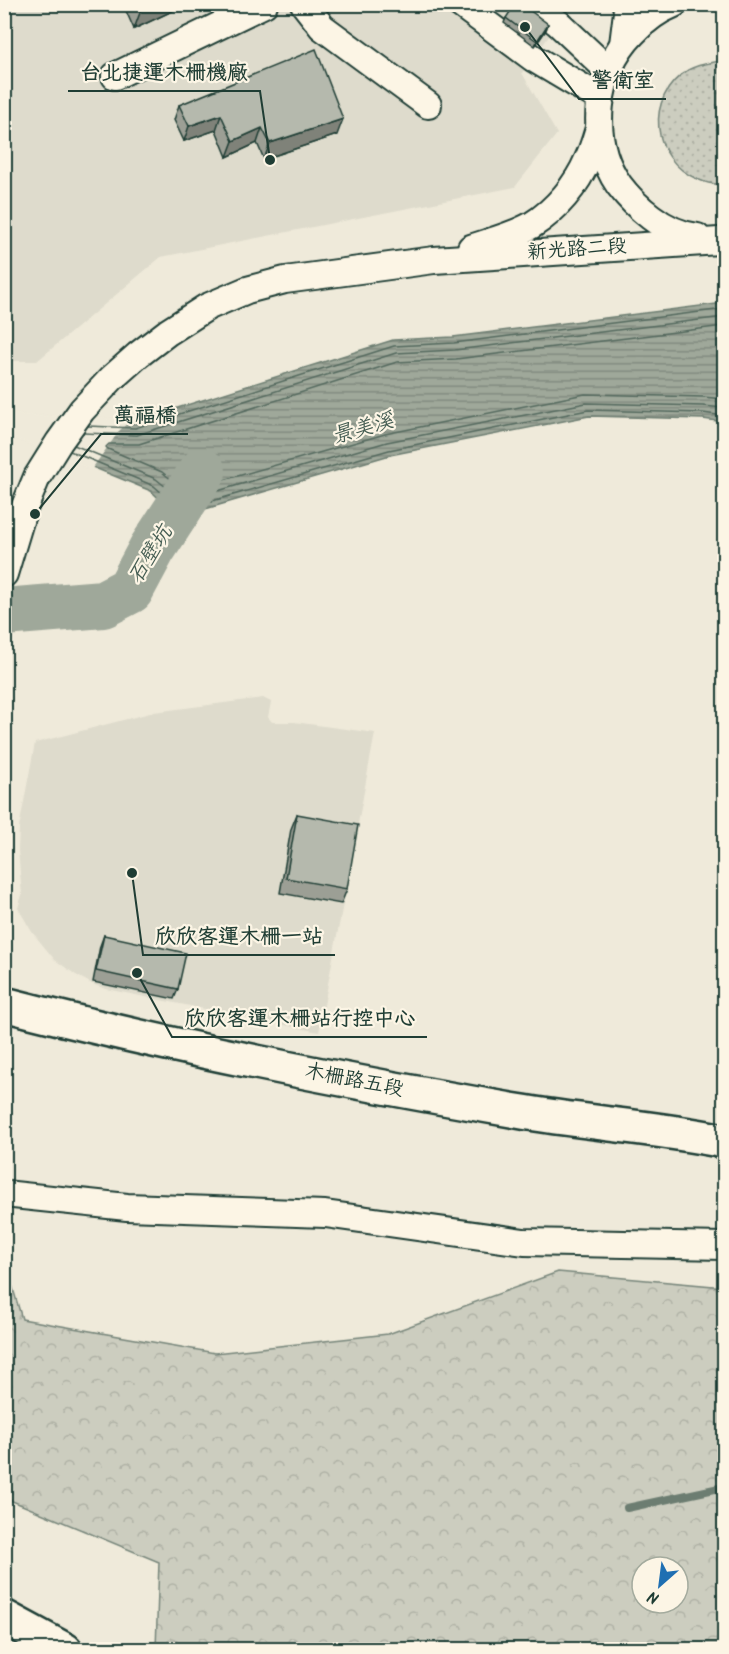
<svg xmlns="http://www.w3.org/2000/svg" width="729" height="1654" font-family="Kalam,'LXGW WenKai TC',sans-serif">
<style>
.built{fill:#dedbcc}
.grass{fill:url(#grass-dots);stroke:#76857a;stroke-width:1.5}
.forest{fill:url(#forest-crowns);stroke:#76857a;stroke-width:1.5;fill-rule:evenodd}
.water{fill:url(#water-rules);stroke:#6c7d71;stroke-width:1.5}
.pier{fill:#efeada}
.lines{fill:none;stroke-linecap:round;stroke-linejoin:round}
.shore{stroke:#52685d;stroke-width:1.5}
.stream{stroke:#6c7d71;stroke-width:8}
.river{stroke:#9fa89a;stroke-width:48}
.minor-casing{stroke:#1f3d34;stroke-width:30}
.major-casing{stroke:#1f3d34;stroke-width:38}
.highway-casing{stroke:#1f3d34;stroke-width:38}
.minor{stroke:#fcf5e5;stroke-width:26}
.major{stroke:#fcf5e5;stroke-width:33}
.highway{stroke:#fcf5e5;stroke-width:33}
.wall{fill:#9c9f95;stroke:#1f3d34;stroke-width:1.5}
.shaded-wall{fill:#7f8279;stroke:#1f3d34;stroke-width:1.5}
.building{fill:#b5b9ad;stroke:#1f3d34;stroke-width:1.5}
.labels{text-anchor:middle;dominant-baseline:central;stroke-width:4.5;stroke-linejoin:round;paint-order:stroke}
.street-label{font-size:20px;fill:#1f3d34;stroke:#fcf5e5}
.water-label{font-size:21px;font-style:italic;fill:#455d53;stroke:#fcf5e5}
.leader{fill:none;stroke:#1f3d34;stroke-width:2}
.callout-dot{fill:#1f3d34;stroke:#fcf5e5;stroke-width:2}
.callout-label{font-size:21px;text-anchor:middle;font-weight:bold;fill:#1f3d34;stroke:#fcf5e5;stroke-width:4.5;stroke-linejoin:round;paint-order:stroke}
</style>
<defs>
<pattern id="grass-dots" width="8" height="8" patternUnits="userSpaceOnUse" patternTransform="scale(1.5)"><rect width="8" height="8" fill="#cccdbf"/><path d="M2 2h.1M6 6h.1" fill="none" stroke="#afb1a5" stroke-width="1.8" stroke-linecap="round"/></pattern>
<pattern id="forest-crowns" width="20" height="18" patternUnits="userSpaceOnUse" patternTransform="scale(1.5)"><rect width="20" height="18" fill="#cccdbf"/><path d="M2 6a3 3 0 1 1 6 0M12 15a3 3 0 1 1 6 0" fill="none" stroke="#afb1a5"/></pattern>
<pattern id="water-rules" width="6" height="5" patternUnits="userSpaceOnUse" patternTransform="scale(1.5)"><rect width="6" height="5" fill="#9fa89a"/><path d="M0 2.5h6" fill="none" stroke="#818a7e"/></pattern>
</defs>
<rect width="100%" height="100%" fill="#efeada"/>
<filter id="ink" filterUnits="userSpaceOnUse"><feTurbulence type="fractalNoise" baseFrequency=".0167" numOctaves="2"/><feDisplacementMap in="SourceGraphic" scale="12" xChannelSelector="R" yChannelSelector="G"/><feConvolveMatrix kernelMatrix="1 2 1 2 8 2 1 2 1" color-interpolation-filters="sRGB"/></filter>
<g filter="url(#ink)">
<g class="built">
<path d="M 5,5 L 572,5 L 522,73 L 557,134 L 515,187 L 161,257 L 37,361 L 5,361 Z"/>
<path d="M 263,698 L 271,702 L 268,717 L 272,722 L 294,722 L 375,733 L 319,1032 L 106,989 L 92,984 L 76,975 L 55,960 L 32,932 L 18,908 L 22,895 L 18,850 L 19,828 L 35,743 L 154,712 Z"/>
</g>
<path class="grass" d="M 720,61 L 724,62 L 724,184 C 715,185 706,183 697,179 C 651,159 644,97 688,70 C 698,64 709,63 720,61 Z"/>
<path class="forest" d="M 4,1258 L 22,1319 L 215,1353 L 388,1334 L 558,1272 L 724,1287 L 724,1649 L 156,1649 L 159,1562 L 5,1498 ZM 642,1567 L 678,1567 L 678,1603 L 642,1603 Z"/>
<path class="water" d="M 724,303 L 724,422 L 703,419 L 589,416 L 390,455 L 178,517 L 151,491 L 14,435 L 5,417 L 133,422 L 393,340 L 453,337 Z"/>
<path class="pier" d="M 6,414 L 132,419 L 120,430 L 91,470 L 14,438 L 4,439 L 5,417 Z"/>
<g class="lines">
<g class="shore">
<path d="M 724,326 L 456,359 L 397,362 L 139,444 L 109,444 L 106,447 L 108,449 L 162,472 L 185,491 L 385,434 L 585,394 L 703,397 L 724,399"/>
<path d="M 88,426 L 135,428 L 394,346 L 454,343 L 724,309"/>
<path d="M 83,433 L 137,435 L 396,353 L 455,350 L 724,317"/>
<path d="M 74,445 L 156,479 L 183,501 L 387,442 L 586,403 L 703,406 L 724,408"/>
<path d="M 70,451 L 154,486 L 181,510 L 389,450 L 588,410 L 703,413 L 724,416"/>
</g>
<path class="stream" d="M 627,1508 L 724,1487"/>
<path class="river" d="M 4,612 L 103,604 L 130,590 L 152,549 L 202,472"/>
<defs>
<g id="minor">
<path d="M 304,4 L 322,27 L 428,105"/>
<path d="M 460,4 L 533,58 L 600,98"/>
<path d="M 532,4 L 558,23 L 608,70"/>
<path d="M 674,4 C 659,10 644,21 633,33 C 595,72 587,139 619,185 C 628,197 639,208 651,217 C 664,227 681,235 697,237"/>
<path d="M 623,44 L 627,12 L 626,4"/>
<path d="M 115,76 L 264,4"/>
<path d="M 471,248 C 491,241 513,236 532,225 C 556,210 577,185 588,159 C 593,149 596,138 599,128"/>
<path d="M 4,574 L 23,511 L 37,477 L 59,442 L 82,410 L 112,378 L 138,355 L 168,332 L 207,307 L 247,290 L 285,280 L 434,260 L 719,241"/>
<path d="M 4,1194 L 127,1207 L 325,1214 L 524,1242 L 724,1246"/>
</g>
<path id="major" d="M 4,1004 C 174,1048 345,1081 517,1111 C 586,1123 656,1127 724,1141"/>
<path id="highway" d="M 4,1617 L 65,1650"/>
</defs>
<use href="#minor" class="minor-casing"/>
<use href="#major" class="major-casing"/>
<use href="#highway" class="highway-casing"/>
<use href="#minor" class="minor"/>
<use href="#major" class="major"/>
<use href="#highway" class="highway"/>
</g>
<g class="wall">
<path d="M 123,4 L 187,4 L 134,29 Z"/>
<path d="M 506,18 L 548,24 L 546,30 L 535,46 L 504,23 Z"/>
<path d="M 179,105 L 337,135 L 264,159 L 257,143 L 227,157 L 216,130 L 184,141 L 174,120 Z"/>
<path d="M 297,814 L 347,889 L 341,904 L 280,893 L 291,829 Z"/>
<path d="M 104,935 L 178,989 L 174,999 L 93,982 L 100,946 Z"/>
</g>
<g class="shaded-wall">
<path d="M 152,4 L 187,4 L 134,29 L 141,10 Z"/>
<path d="M 548,24 L 546,30 L 535,46 L 537,41 Z"/>
<path d="M 221,115 L 216,130 L 184,141 L 189,126 Z"/>
<path d="M 343,119 L 337,135 L 264,159 L 270,143 Z"/>
<path d="M 262,128 L 257,143 L 227,157 L 233,141 Z"/>
</g>
<g class="building">
<path d="M 139,4 L 152,4 L 141,10 Z"/>
<path d="M 515,4 L 521,4 L 548,24 L 537,41 L 506,18 Z"/>
<path d="M 316,49 L 343,119 L 270,143 L 262,128 L 233,141 L 221,115 L 189,126 L 179,105 Z"/>
<path d="M 297,814 L 358,825 L 347,889 L 286,878 Z"/>
<path d="M 104,935 L 186,953 L 178,989 L 96,971 Z"/>
</g>
</g>
<g class="labels">
<g class="street-label">
<text transform="translate(577 250) rotate(-4)">新光路二段</text>
<text transform="translate(354 1081) rotate(11)">木柵路五段</text>
</g>
<g class="water-label">
<text transform="translate(363 429) rotate(-16)">景美溪</text>
<text transform="translate(151 555) rotate(-58)">石壁坑</text>
</g>
</g>
<path class="leader" d="M270 160L260 91H68M525 27L579 99H666M35 514L101 434H188M132 873L143 955H335M137 973L172 1037H427"/>
<g class="callout-dot">
<circle cx="270" cy="160" r="6"/>
<circle cx="525" cy="27" r="6"/>
<circle cx="35" cy="514" r="6"/>
<circle cx="132" cy="873" r="6"/>
<circle cx="137" cy="973" r="6"/>
</g>
<g class="callout-label">
<text x="164" y="79">台北捷運木柵機廠</text>
<text x="623" y="87">警衛室</text>
<text x="145" y="422">萬福橋</text>
<text x="239" y="943">欣欣客運木柵一站</text>
<text x="300" y="1025">欣欣客運木柵站行控中心</text>
</g>
<rect width="729" height="1654" fill="none" stroke="#fcf5e5" stroke-width="24"/>
<rect x="12" y="12" width="705" height="1630" fill="none" stroke="#1f3d34" stroke-width="2" filter="url(#ink)"/>
<g transform="translate(660 1585) rotate(208)"><circle r="28" fill="#fcf5e5" stroke="#a4ab9e" stroke-width="1.5"/>
<path d="M0-4.5L10 22L0 15L-10 22Z" fill="#1f6fb2"/>
<text y="-9" font-size="16" font-weight="bold" text-anchor="middle" fill="#1f3d34">N</text>
</g>
</svg>
